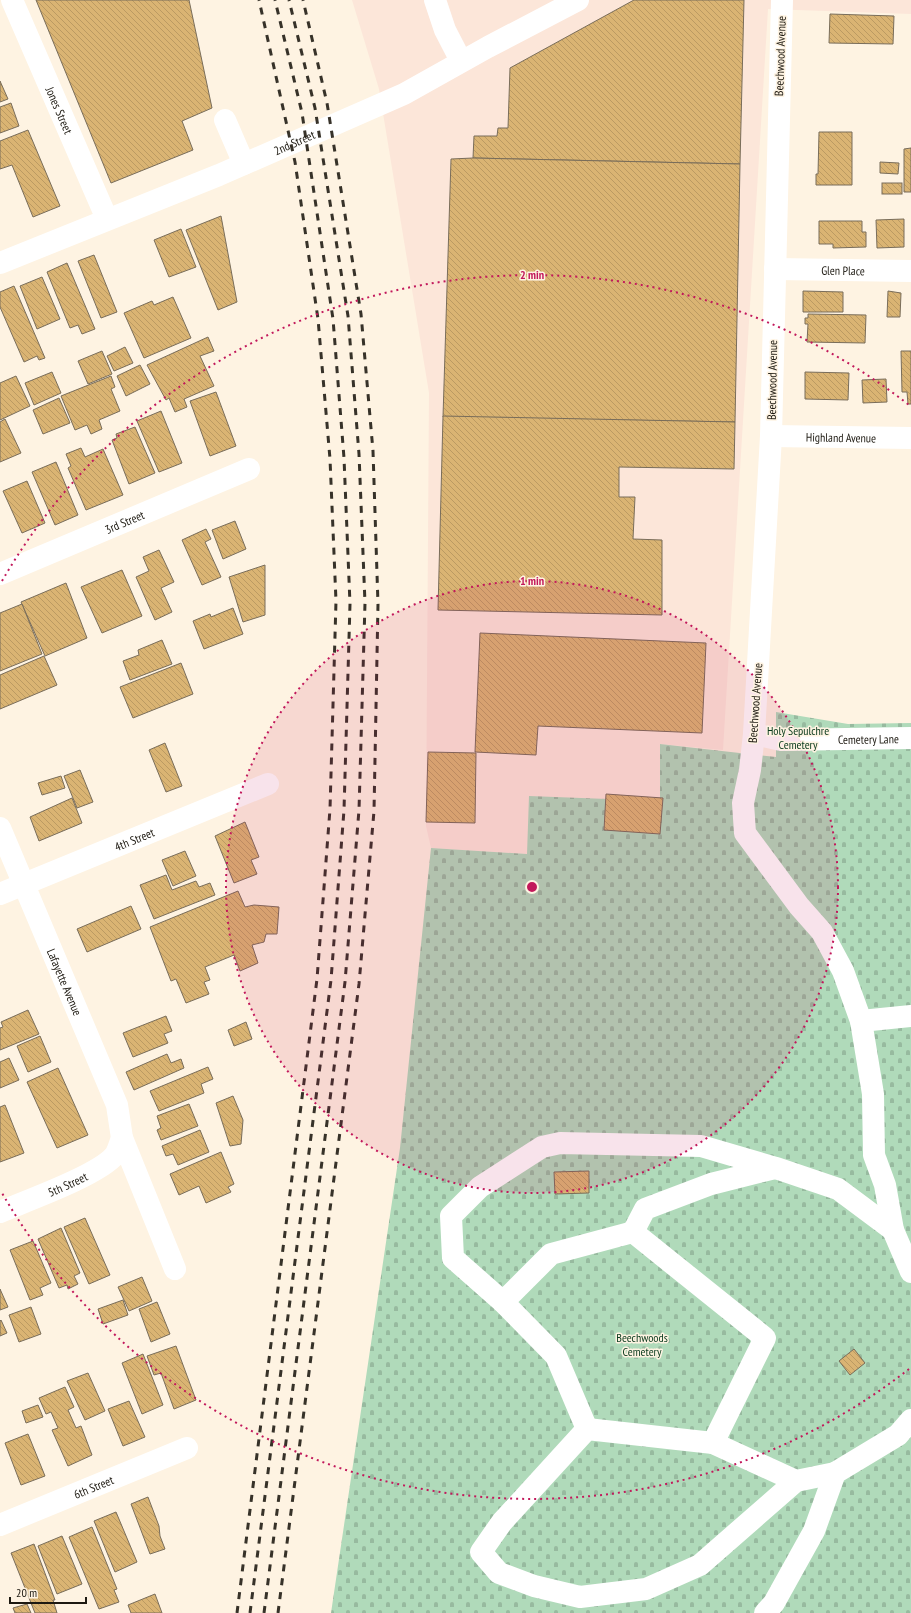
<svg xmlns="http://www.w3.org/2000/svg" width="911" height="1613" font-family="'PT Sans Narrow',sans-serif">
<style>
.industrial{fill:#fce6d9}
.cemetery{fill:url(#cemetery-stones)}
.building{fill:url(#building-back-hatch);stroke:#796d5a}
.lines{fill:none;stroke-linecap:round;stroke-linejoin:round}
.minor{stroke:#fff;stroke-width:22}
.rail{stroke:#373229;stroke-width:3;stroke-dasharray:7 7;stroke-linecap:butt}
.ring{fill:none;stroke:#c2185b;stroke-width:2;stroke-dasharray:2 4}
.labels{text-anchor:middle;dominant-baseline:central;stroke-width:3;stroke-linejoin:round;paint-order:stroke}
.street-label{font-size:12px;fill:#1d1911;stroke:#fef3e2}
.park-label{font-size:12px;fill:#07391b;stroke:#fef3e2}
.centre{fill:#c2185b;stroke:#fef3e2;stroke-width:2}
.ring-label{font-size:12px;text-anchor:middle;font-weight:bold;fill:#c2185b;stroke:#fef3e2;stroke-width:3;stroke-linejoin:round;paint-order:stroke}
</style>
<defs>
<pattern id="cemetery-stones" width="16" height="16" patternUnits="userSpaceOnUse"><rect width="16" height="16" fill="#b0daba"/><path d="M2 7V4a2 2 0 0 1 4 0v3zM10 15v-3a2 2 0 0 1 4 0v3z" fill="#97ba9f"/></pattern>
<pattern id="building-back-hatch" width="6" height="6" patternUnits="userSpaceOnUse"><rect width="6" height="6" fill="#dab473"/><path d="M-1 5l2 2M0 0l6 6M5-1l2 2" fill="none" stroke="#bb9a62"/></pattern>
</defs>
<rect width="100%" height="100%" fill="#fef3e2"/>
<path class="industrial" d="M 352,0 L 911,0 L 911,14 L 768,9 L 723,750 L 660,744 L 660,801 L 527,854 L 431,848 L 426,826 L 429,393 L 379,89 Z"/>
<path class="cemetery" d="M 776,712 L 848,724 L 911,723 L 911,1613 L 331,1613 L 400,1148 L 431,848 L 527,854 L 529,796 L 660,801 L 660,744 L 776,757 Z"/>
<g class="building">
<path d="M 36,0 L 189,0 L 212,108 L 182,121 L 193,150 L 111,183 Z"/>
<path d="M 634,0 L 744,0 L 740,164 L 473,158 L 474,136 L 497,136 L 498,128 L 508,128 L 510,68 Z"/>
<path d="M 830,14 L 894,16 L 893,44 L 829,43 Z"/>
<path d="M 0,81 L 8,99 L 0,102 Z"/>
<path d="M 11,103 L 19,126 L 0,133 L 0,107 Z"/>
<path d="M 28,130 L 60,206 L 33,217 L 12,165 L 0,169 L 0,141 Z"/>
<path d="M 819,132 L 852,132 L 852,185 L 816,185 L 816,174 L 818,174 Z"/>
<path d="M 911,148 L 911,192 L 904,192 L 904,149 Z"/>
<path d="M 473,158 L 740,164 L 735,422 L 443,417 L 451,159 Z"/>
<path d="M 880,162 L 899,163 L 898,174 L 880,173 Z"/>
<rect x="882" y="183" width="20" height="11"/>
<path d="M 221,216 L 237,302 L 218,310 L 186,230 Z"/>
<path d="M 904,219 L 904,247 L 877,248 L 876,220 Z"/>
<path d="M 819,221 L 862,221 L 862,232 L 866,232 L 866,247 L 833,248 L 833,244 L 819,244 Z"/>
<path d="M 181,229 L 196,267 L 169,277 L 154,240 Z"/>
<path d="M 94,255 L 117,312 L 101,318 L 78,261 Z"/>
<path d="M 67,263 L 95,329 L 82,334 L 78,325 L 70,328 L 47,272 Z"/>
<path d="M 42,277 L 60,319 L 37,329 L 20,286 Z"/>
<path d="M 14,286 L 45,358 L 39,360 L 37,356 L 24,362 L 0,307 L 0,292 Z"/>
<path d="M 803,291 L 843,292 L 843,312 L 803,312 Z"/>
<path d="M 888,291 L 901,293 L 900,317 L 887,317 Z"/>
<path d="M 173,297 L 191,338 L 144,358 L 124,313 L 152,301 L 154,305 Z"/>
<path d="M 808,314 L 866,315 L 865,343 L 807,342 L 808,324 L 805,324 L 805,318 L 808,318 Z"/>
<path d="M 208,337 L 214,351 L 200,356 L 214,386 L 184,399 L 187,407 L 175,412 L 169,398 L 166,400 L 147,365 Z"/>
<path d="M 125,347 L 133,363 L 114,371 L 107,356 Z"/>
<path d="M 102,351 L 112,374 L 88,384 L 78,361 Z"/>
<path d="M 901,351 L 911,351 L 911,404 L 908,404 L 907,392 L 902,392 Z"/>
<path d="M 140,365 L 150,384 L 126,396 L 117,376 Z"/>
<path d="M 52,372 L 61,393 L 34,405 L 25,383 Z"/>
<path d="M 805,372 L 849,373 L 848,400 L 805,399 Z"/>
<path d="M 16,376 L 30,406 L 0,420 L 0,383 Z"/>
<path d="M 111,376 L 115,387 L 111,389 L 120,411 L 99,420 L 102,429 L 91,434 L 87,425 L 75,430 L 61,396 Z"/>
<path d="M 886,379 L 887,402 L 863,403 L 862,380 Z"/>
<path d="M 216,392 L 236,446 L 210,456 L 190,401 Z"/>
<path d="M 59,398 L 70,423 L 43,434 L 33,410 Z"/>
<path d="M 161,411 L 182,463 L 159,472 L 137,421 Z"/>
<path d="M 443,416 L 735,422 L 734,469 L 619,467 L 619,497 L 635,497 L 633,539 L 662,540 L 662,615 L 438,610 Z"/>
<path d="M 5,419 L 21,453 L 0,462 L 0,422 Z"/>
<path d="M 135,427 L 155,473 L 129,484 L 112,440 L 117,438 L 116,434 Z"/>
<path d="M 81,448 L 85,457 L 103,449 L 123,495 L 86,510 L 68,468 L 71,466 L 66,454 Z"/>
<path d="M 56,462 L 78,515 L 55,525 L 32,472 Z"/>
<path d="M 27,481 L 45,523 L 22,533 L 3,491 Z"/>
<path d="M 235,521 L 246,549 L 223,559 L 212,530 Z"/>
<path d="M 206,529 L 211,539 L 205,542 L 221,577 L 202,585 L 182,540 Z"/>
<path d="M 159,550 L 174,582 L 161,588 L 172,612 L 155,620 L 136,577 L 149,571 L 143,557 Z"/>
<path d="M 265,565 L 265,615 L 243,622 L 229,577 Z"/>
<path d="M 122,570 L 142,616 L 102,633 L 81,587 Z"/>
<path d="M 66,583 L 87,638 L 45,656 L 21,602 Z"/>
<path d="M 22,604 L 42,654 L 0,671 L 0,613 Z"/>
<path d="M 233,608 L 243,634 L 204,649 L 193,621 L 210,614 L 211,617 Z"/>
<path d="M 480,633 L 706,643 L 702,733 L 538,726 L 536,755 L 475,752 Z"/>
<path d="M 162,640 L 172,664 L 130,680 L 123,661 L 139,655 L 138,650 Z"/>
<path d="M 44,656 L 57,685 L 0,709 L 0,675 Z"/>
<path d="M 181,663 L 193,694 L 133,718 L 120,687 Z"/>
<path d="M 165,743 L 182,786 L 166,792 L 149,750 Z"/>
<path d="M 428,752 L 476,753 L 475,823 L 426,822 Z"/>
<path d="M 80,770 L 93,802 L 77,808 L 64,776 Z"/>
<path d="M 61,776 L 65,788 L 42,795 L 38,783 Z"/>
<path d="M 606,794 L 663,798 L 660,834 L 604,830 Z"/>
<path d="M 72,798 L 82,823 L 39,841 L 30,817 Z"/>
<path d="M 245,822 L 259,857 L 251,860 L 257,874 L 234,883 L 215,836 Z"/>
<path d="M 185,851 L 196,876 L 173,886 L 162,860 Z"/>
<path d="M 166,875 L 172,890 L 196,881 L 199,887 L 210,883 L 215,895 L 154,919 L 140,885 Z"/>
<path d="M 238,891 L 245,907 L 254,905 L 279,907 L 277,934 L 266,934 L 264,942 L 252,945 L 258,963 L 240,971 L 234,955 L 205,967 L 210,980 L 204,982 L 209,994 L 186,1003 L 176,979 L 171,981 L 150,927 Z"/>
<path d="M 131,906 L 141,929 L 87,952 L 77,929 Z"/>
<path d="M 28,1010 L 39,1034 L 0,1050 L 0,1028 L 3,1027 L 1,1022 Z"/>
<path d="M 166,1016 L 172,1031 L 164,1034 L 168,1043 L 133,1057 L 123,1033 Z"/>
<path d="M 246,1022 L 252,1039 L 234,1046 L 228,1030 Z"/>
<path d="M 40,1036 L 51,1062 L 28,1072 L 17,1046 Z"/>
<path d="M 167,1054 L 171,1063 L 181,1059 L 184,1068 L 134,1090 L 126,1072 Z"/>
<path d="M 9,1058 L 19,1080 L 0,1088 L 0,1062 Z"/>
<path d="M 208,1067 L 213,1079 L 201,1084 L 204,1093 L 159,1111 L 150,1091 Z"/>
<path d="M 58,1068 L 88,1135 L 57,1148 L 27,1082 Z"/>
<path d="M 233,1096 L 243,1120 L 241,1144 L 230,1146 L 216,1103 Z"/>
<path d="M 189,1104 L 198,1126 L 161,1140 L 157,1130 L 161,1128 L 157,1116 Z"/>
<path d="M 5,1105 L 24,1153 L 0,1162 L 0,1107 Z"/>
<path d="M 200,1130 L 209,1152 L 178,1165 L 173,1154 L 166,1156 L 162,1146 Z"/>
<path d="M 221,1152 L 234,1184 L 228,1187 L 231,1192 L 206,1203 L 199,1186 L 179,1195 L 170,1174 Z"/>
<path d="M 589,1171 L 589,1193 L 555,1194 L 554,1172 Z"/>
<path d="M 85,1218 L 110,1275 L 89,1284 L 64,1227 Z"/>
<path d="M 61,1228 L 80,1273 L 74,1276 L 78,1284 L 68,1289 L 67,1285 L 59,1288 L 38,1239 Z"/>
<path d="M 33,1241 L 51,1283 L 40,1288 L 43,1295 L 30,1300 L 10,1250 Z"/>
<path d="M 142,1277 L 152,1301 L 129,1311 L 118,1287 Z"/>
<path d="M 0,1289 L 8,1307 L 0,1310 Z"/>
<path d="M 123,1300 L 128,1315 L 103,1324 L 98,1309 Z"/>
<path d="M 157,1302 L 170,1334 L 151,1342 L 139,1309 Z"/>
<path d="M 31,1307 L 41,1334 L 19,1342 L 9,1315 Z"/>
<path d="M 1,1320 L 7,1333 L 0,1336 L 0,1321 Z"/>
<path d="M 176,1346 L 196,1400 L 174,1409 L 161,1373 L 154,1375 L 147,1356 Z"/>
<path d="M 854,1349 L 865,1363 L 850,1375 L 839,1361 Z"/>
<path d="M 143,1354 L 163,1405 L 142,1414 L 122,1363 Z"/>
<path d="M 88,1373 L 105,1411 L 85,1420 L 67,1381 Z"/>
<path d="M 65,1387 L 74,1407 L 68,1410 L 76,1428 L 81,1426 L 92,1455 L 68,1466 L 52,1430 L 58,1428 L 51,1412 L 46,1414 L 39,1398 Z"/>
<path d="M 129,1401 L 145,1437 L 123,1446 L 108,1409 Z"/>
<path d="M 38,1405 L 43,1417 L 26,1423 L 22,1411 Z"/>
<path d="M 28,1434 L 45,1476 L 21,1485 L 5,1443 Z"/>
<path d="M 148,1497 L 159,1526 L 160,1536 L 165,1549 L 150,1554 L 131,1504 Z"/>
<path d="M 116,1512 L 137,1562 L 115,1572 L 94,1521 Z"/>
<path d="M 92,1527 L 117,1589 L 114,1590 L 119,1602 L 99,1609 L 69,1537 Z"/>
<path d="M 62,1536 L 82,1584 L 57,1594 L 38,1546 Z"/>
<path d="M 34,1544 L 55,1600 L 53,1600 L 57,1613 L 35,1613 L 11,1553 Z"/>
<path d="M 155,1594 L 162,1613 L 131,1613 L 128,1605 Z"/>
<path d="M 27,1604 L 31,1613 L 15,1613 L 13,1608 Z"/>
</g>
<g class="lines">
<g class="minor">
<path id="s1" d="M 12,0 L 107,219"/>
<path d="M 435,0 L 445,30 L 461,61"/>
<path d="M 782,0 L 771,436 L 754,734 L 750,770 L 743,803 L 745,833 L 799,906 L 822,932 L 843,971 L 861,1021 L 873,1094 L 874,1155 L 885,1185 L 893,1230 L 911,1272"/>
<path d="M 225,120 L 244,164"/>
<path id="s2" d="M 0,263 L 219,175 L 404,94 L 488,47 L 578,0"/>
<path id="s3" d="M 775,269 L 911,271"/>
<path id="s4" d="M 771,436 L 911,438"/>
<path id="s5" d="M 0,574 L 249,469"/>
<path id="s6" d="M 754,734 L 781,740 L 911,738"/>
<path id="s7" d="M 0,828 L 117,1105 L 122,1138 L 175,1269"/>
<path id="s8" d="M 0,894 L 268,784"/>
<path d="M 861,1021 L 911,1016"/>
<path id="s9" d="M 0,1212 C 26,1201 99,1175 115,1155 C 118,1151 120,1143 122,1138"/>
<path d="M 633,1232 L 645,1209 L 711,1184 L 775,1168"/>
<path d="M 503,1302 L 453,1258 L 451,1216 L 480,1187 L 542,1147 L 560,1143 L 701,1146 L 776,1168 L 838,1189 L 893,1230"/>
<path d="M 587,1429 L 556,1356 L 503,1302 L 551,1254 L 633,1232 L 765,1338 L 713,1443"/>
<path d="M 796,1481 L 713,1443 L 587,1429 L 502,1522 L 481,1552 L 499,1573 L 534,1586 L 580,1597 L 646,1589 L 700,1565 L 796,1481 L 835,1473"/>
<path id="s10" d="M 0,1525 L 187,1448"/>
<path d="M 765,1613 L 774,1603 L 814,1531 L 835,1473 L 898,1435 L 911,1420"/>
</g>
<g class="rail">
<path d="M 237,1613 L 317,979 L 330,809 L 336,601 L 330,459 L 318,319 L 295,162 L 259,0"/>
<path d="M 250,1613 L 331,980 L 344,810 L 350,604 L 344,458 L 333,319 L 302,113 L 275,0"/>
<path d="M 264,1613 L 345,982 L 359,810 L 365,603 L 359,454 L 348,316 L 315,108 L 289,0"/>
<path d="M 278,1613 L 359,984 L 374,811 L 378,604 L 373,451 L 361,314 L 327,103 L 303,0"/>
</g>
</g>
<circle cx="532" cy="887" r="306" fill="#c2185b" fill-opacity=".12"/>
<g class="ring">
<circle cx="532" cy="887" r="306"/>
<path d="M909 1369A612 612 0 0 1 2 1193M2 581A612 612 0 0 1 909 405"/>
</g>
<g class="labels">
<g class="street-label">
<text transform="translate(780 56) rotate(-88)">Beechwood Avenue</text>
<text stroke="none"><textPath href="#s1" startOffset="120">Jones Street</textPath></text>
<text stroke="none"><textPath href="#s2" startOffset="318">2nd Street</textPath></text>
<text stroke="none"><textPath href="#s3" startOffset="68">Glen Place</textPath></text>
<text transform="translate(772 380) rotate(-89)">Beechwood Avenue</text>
<text stroke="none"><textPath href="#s4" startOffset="70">Highland Avenue</textPath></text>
<text stroke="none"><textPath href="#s5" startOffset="135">3rd Street</textPath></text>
<text transform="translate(755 703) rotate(-86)">Beechwood Avenue</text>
<text stroke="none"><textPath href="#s6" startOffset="115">Cemetery Lane</textPath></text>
<text stroke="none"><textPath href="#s8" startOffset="145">4th Street</textPath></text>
<text stroke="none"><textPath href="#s7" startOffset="167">Lafayette Avenue</textPath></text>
<text stroke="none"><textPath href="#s9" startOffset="73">5th Street</textPath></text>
<text stroke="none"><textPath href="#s10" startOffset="101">6th Street</textPath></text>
</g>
<g class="park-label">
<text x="798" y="730">Holy Sepulchre<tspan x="798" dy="14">Cemetery</tspan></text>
<text x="642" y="1337">Beechwoods<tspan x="642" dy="14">Cemetery</tspan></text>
</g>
</g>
<circle cx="532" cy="887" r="6" class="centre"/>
<g class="ring-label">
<text x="532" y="279">2 min</text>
<text x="532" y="585">1 min</text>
</g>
<path d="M10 1597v6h76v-6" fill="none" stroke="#1d1911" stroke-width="2"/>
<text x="16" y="1597" font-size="12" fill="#1d1911" stroke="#fef3e2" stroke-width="3" paint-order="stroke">20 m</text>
</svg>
